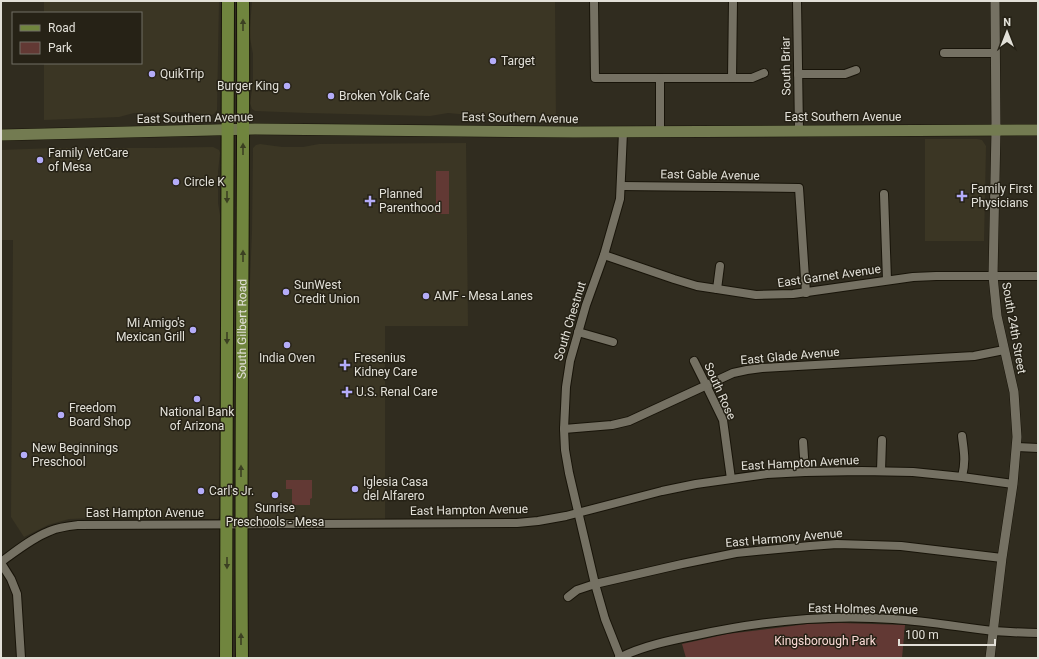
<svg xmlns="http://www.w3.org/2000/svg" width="1039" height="659" font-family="Roboto,sans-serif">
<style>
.built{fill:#3b3624}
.green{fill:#623934}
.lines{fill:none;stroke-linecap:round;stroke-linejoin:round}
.minor-casing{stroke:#181409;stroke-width:10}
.tertiary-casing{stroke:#181409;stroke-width:10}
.secondary-casing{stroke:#181409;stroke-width:12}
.primary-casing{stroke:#181409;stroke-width:14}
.minor{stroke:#757163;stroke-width:8}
.tertiary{stroke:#757163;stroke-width:9}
.secondary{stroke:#737b51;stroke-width:11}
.primary{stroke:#70853e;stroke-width:12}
.oneway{fill:#3c4022}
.poi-dot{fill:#b4acf9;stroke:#262216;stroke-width:1.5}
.labels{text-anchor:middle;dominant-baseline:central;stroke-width:3;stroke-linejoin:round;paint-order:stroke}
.poi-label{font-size:12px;fill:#e2e0d8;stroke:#262216;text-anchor:start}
.street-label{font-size:12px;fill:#e2e0d8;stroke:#262216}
.park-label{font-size:12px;fill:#fbdbd7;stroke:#262216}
</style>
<rect width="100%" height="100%" fill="#302c1f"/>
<g class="built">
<path d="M 44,1 L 219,1 L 217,110 L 214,114 L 211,115 L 189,112 L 134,113 L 119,117 L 44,120 L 44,63 L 141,63 L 141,13 L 44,13 Z"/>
<path d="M 252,1 L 555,1 L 556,122 L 534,121 L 448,113 L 430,116 L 307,113 L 255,111 L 252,109 L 250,103 L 253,83 L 253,54 L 250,38 L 250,27 Z"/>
<path d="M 925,139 L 977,139 L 982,140 L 986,146 L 984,241 L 925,241 Z"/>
<path d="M 466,143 L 468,326 L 385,326 L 385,519 L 251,519 L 249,517 L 247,513 L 247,356 L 252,231 L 253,152 L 253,148 L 256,145 L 260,144 L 282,147 L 303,147 L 319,144 Z"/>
<path d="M 213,147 L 219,150 L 220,153 L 218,172 L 218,203 L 220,215 L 221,302 L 221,514 L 220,516 L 218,519 L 215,519 L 93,518 L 69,519 L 48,525 L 24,537 L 11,517 L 13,240 L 1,240 L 1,150 L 55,148 L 154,148 Z"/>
</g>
<g class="green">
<rect x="436" y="171" width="13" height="43"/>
<path d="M 286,480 L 312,480 L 312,498 L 310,499 L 310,505 L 292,505 L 292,489 L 286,489 Z"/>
<path d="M 841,623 L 905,625 L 902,658 L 686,658 L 682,644 L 727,634 L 807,624 Z"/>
</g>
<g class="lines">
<defs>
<g id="minor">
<path d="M 594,1 L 595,78 L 752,78 L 764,73"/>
<path d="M 797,1 L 799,130"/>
<path d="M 944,53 L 995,53"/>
<path d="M 798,74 L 845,74 L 856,70"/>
<path d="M 660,78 L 660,132"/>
<path d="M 732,78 L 733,1"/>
<path d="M 621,186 L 799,188 L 806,293"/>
<path d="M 884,194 L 887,280"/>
<path d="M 604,255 L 674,279 L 697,286 L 717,289 L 756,295 L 793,294 L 913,277 L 936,276 L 1038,276"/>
<path d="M 717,289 L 720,266"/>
<path d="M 578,332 L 613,342"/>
<path d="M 694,361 L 706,385 L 723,420 L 731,479"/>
<path d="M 564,429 L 612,425 L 629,421 L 733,373 L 747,370 L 762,368 L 974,356 L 1004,350"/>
<path d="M 962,436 C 964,453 966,460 962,477"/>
<path d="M 803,442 L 805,472"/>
<path d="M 1017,447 L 1038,448"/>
<path d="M 881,471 L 882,440"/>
<path d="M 1,562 C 16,551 32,538 50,531 C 59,527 69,526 78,525 L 517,523 L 538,521 L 566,516 L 662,491 L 696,484 L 767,474 L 805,472 L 862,471 L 913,472 L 962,477 L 1013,484"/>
<path d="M 1,563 L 11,579 L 17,594 L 21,658"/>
<path d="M 568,597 L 577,590 L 595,584 L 682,564 L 736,553 L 810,546 L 837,544 L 901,546 L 1002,558"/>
<path d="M 620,657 L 605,619 L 595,584 L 569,473 L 565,450 L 564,429 L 566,387 L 570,361 L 586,305 L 604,255 L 620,199 L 623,132"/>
<path d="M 619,658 C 642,646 672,640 697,635 C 762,621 828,614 893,619 C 927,621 959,627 993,631 C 1008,632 1023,633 1038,633"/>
</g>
<path id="tertiary" d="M 990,658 L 1002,558 L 1013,484 L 1017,437 L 1014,392 L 997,316 L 993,276 L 996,130 L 995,1"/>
<path id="secondary" d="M 1,135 L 255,129 L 574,132 L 1038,130"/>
<g id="primary">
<path d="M 226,658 L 228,1"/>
<path id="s1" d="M 242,658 C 240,439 244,220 243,1"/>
</g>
</defs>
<use href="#minor" class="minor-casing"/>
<use href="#tertiary" class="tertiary-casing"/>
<use href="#secondary" class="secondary-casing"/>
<use href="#primary" class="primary-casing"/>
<use href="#minor" class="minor"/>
<use href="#tertiary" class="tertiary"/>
<use href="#secondary" class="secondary"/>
<use href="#primary" class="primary"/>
</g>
<defs><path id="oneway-solid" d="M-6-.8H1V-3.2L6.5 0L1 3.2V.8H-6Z"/></defs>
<g class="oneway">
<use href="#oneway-solid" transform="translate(243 25) rotate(-90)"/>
<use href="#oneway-solid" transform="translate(243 149) rotate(-90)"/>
<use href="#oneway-solid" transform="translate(227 197) rotate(90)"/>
<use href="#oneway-solid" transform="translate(243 256) rotate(-90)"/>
<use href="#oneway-solid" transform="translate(227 338) rotate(90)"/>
<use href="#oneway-solid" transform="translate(241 471) rotate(-90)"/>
<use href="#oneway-solid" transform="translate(227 563) rotate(90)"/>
<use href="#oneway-solid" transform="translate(241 639) rotate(-90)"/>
</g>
<g class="poi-dot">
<circle cx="493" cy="61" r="4"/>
<circle cx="152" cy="74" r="4"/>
<circle cx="287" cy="86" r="4"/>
<circle cx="331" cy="96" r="4"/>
<circle cx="40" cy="160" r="4"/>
<circle cx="176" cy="182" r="4"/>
<path d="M960 190h4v4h4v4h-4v4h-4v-4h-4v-4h4z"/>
<path d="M368 195h4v4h4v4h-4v4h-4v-4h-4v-4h4z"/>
<circle cx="286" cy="292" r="4"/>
<circle cx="426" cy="296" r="4"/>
<circle cx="193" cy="330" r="4"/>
<circle cx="287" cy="345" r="4"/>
<path d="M343 359h4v4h4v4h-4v4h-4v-4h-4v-4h4z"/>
<path d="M345 386h4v4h4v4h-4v4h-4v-4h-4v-4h4z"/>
<circle cx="197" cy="399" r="4"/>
<circle cx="61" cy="415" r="4"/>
<circle cx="24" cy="455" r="4"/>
<circle cx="355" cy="489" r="4"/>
<circle cx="201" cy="491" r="4"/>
<circle cx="275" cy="495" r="4"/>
</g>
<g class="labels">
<g class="poi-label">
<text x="501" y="61">Target</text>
<text x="160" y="74">QuikTrip</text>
<text x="279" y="86" text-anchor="end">Burger King</text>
<text x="339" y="96">Broken Yolk Cafe</text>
<text x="48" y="153">Family VetCare<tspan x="48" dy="14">of Mesa</tspan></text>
<text x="184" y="182">Circle K</text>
<text x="971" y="189">Family First<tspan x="971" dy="14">Physicians</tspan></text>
<text x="379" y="194">Planned<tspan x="379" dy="14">Parenthood</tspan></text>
<text x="294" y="285">SunWest<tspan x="294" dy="14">Credit Union</tspan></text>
<text x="434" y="296">AMF - Mesa Lanes</text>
<text x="185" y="323" text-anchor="end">Mi Amigo's<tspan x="185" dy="14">Mexican Grill</tspan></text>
<text x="287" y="358" text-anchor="middle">India Oven</text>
<text x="354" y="358">Fresenius<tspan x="354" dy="14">Kidney Care</tspan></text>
<text x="356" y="392">U.S. Renal Care</text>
<text x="69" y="408">Freedom<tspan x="69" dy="14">Board Shop</tspan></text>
<text x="197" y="412" text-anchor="middle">National Bank<tspan x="197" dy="14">of Arizona</tspan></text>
<text x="32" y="448">New Beginnings<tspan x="32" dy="14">Preschool</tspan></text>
<text x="363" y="482">Iglesia Casa<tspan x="363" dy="14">del Alfarero</tspan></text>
<text x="209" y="491">Carl's Jr.</text>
<text x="275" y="508" text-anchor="middle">Sunrise<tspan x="275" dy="14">Preschools - Mesa</tspan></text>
</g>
<g class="street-label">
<text transform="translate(786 66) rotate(-91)">South Briar</text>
<text x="843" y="117">East Southern Avenue</text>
<text transform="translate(195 118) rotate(-1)">East Southern Avenue</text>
<text transform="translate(520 118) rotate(1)">East Southern Avenue</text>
<text transform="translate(710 175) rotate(1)">East Gable Avenue</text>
<text transform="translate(829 276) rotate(-8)">East Garnet Avenue</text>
<text transform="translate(570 321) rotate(-73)">South Chestnut</text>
<text transform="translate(1014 328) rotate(80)">South 24th Street</text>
<text stroke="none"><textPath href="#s1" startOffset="329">South Gilbert Road</textPath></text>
<text transform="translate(790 356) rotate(-5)">East Glade Avenue</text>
<text transform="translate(720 391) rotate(66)">South Rose</text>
<text transform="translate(800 463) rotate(-3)">East Hampton Avenue</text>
<text transform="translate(469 510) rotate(-1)">East Hampton Avenue</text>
<text x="145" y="513">East Hampton Avenue</text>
<text transform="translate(784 538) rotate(-5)">East Harmony Avenue</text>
<text transform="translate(863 609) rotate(1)">East Holmes Avenue</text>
</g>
<g class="park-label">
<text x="825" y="641">Kingsborough Park</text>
</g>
</g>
<rect width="1039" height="659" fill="none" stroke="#e2e0d8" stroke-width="4"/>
<rect x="12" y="12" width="130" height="52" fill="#262216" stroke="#716e64"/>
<rect x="20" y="25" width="20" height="6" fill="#70853e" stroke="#716e64"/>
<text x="48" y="32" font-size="12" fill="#e2e0d8">Road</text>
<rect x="20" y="42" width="20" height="12" fill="#623934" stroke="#716e64"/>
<text x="48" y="52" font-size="12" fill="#e2e0d8">Park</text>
<g transform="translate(1007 32)" stroke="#262216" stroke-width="3" paint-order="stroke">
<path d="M0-3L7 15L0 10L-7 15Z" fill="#e2e0d8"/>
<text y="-6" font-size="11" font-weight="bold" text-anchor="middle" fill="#e2e0d8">N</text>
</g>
<path d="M899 639v6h96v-6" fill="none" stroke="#e2e0d8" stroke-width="2"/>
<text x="905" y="639" font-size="12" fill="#e2e0d8" stroke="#262216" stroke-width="3" paint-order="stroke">100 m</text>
</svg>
